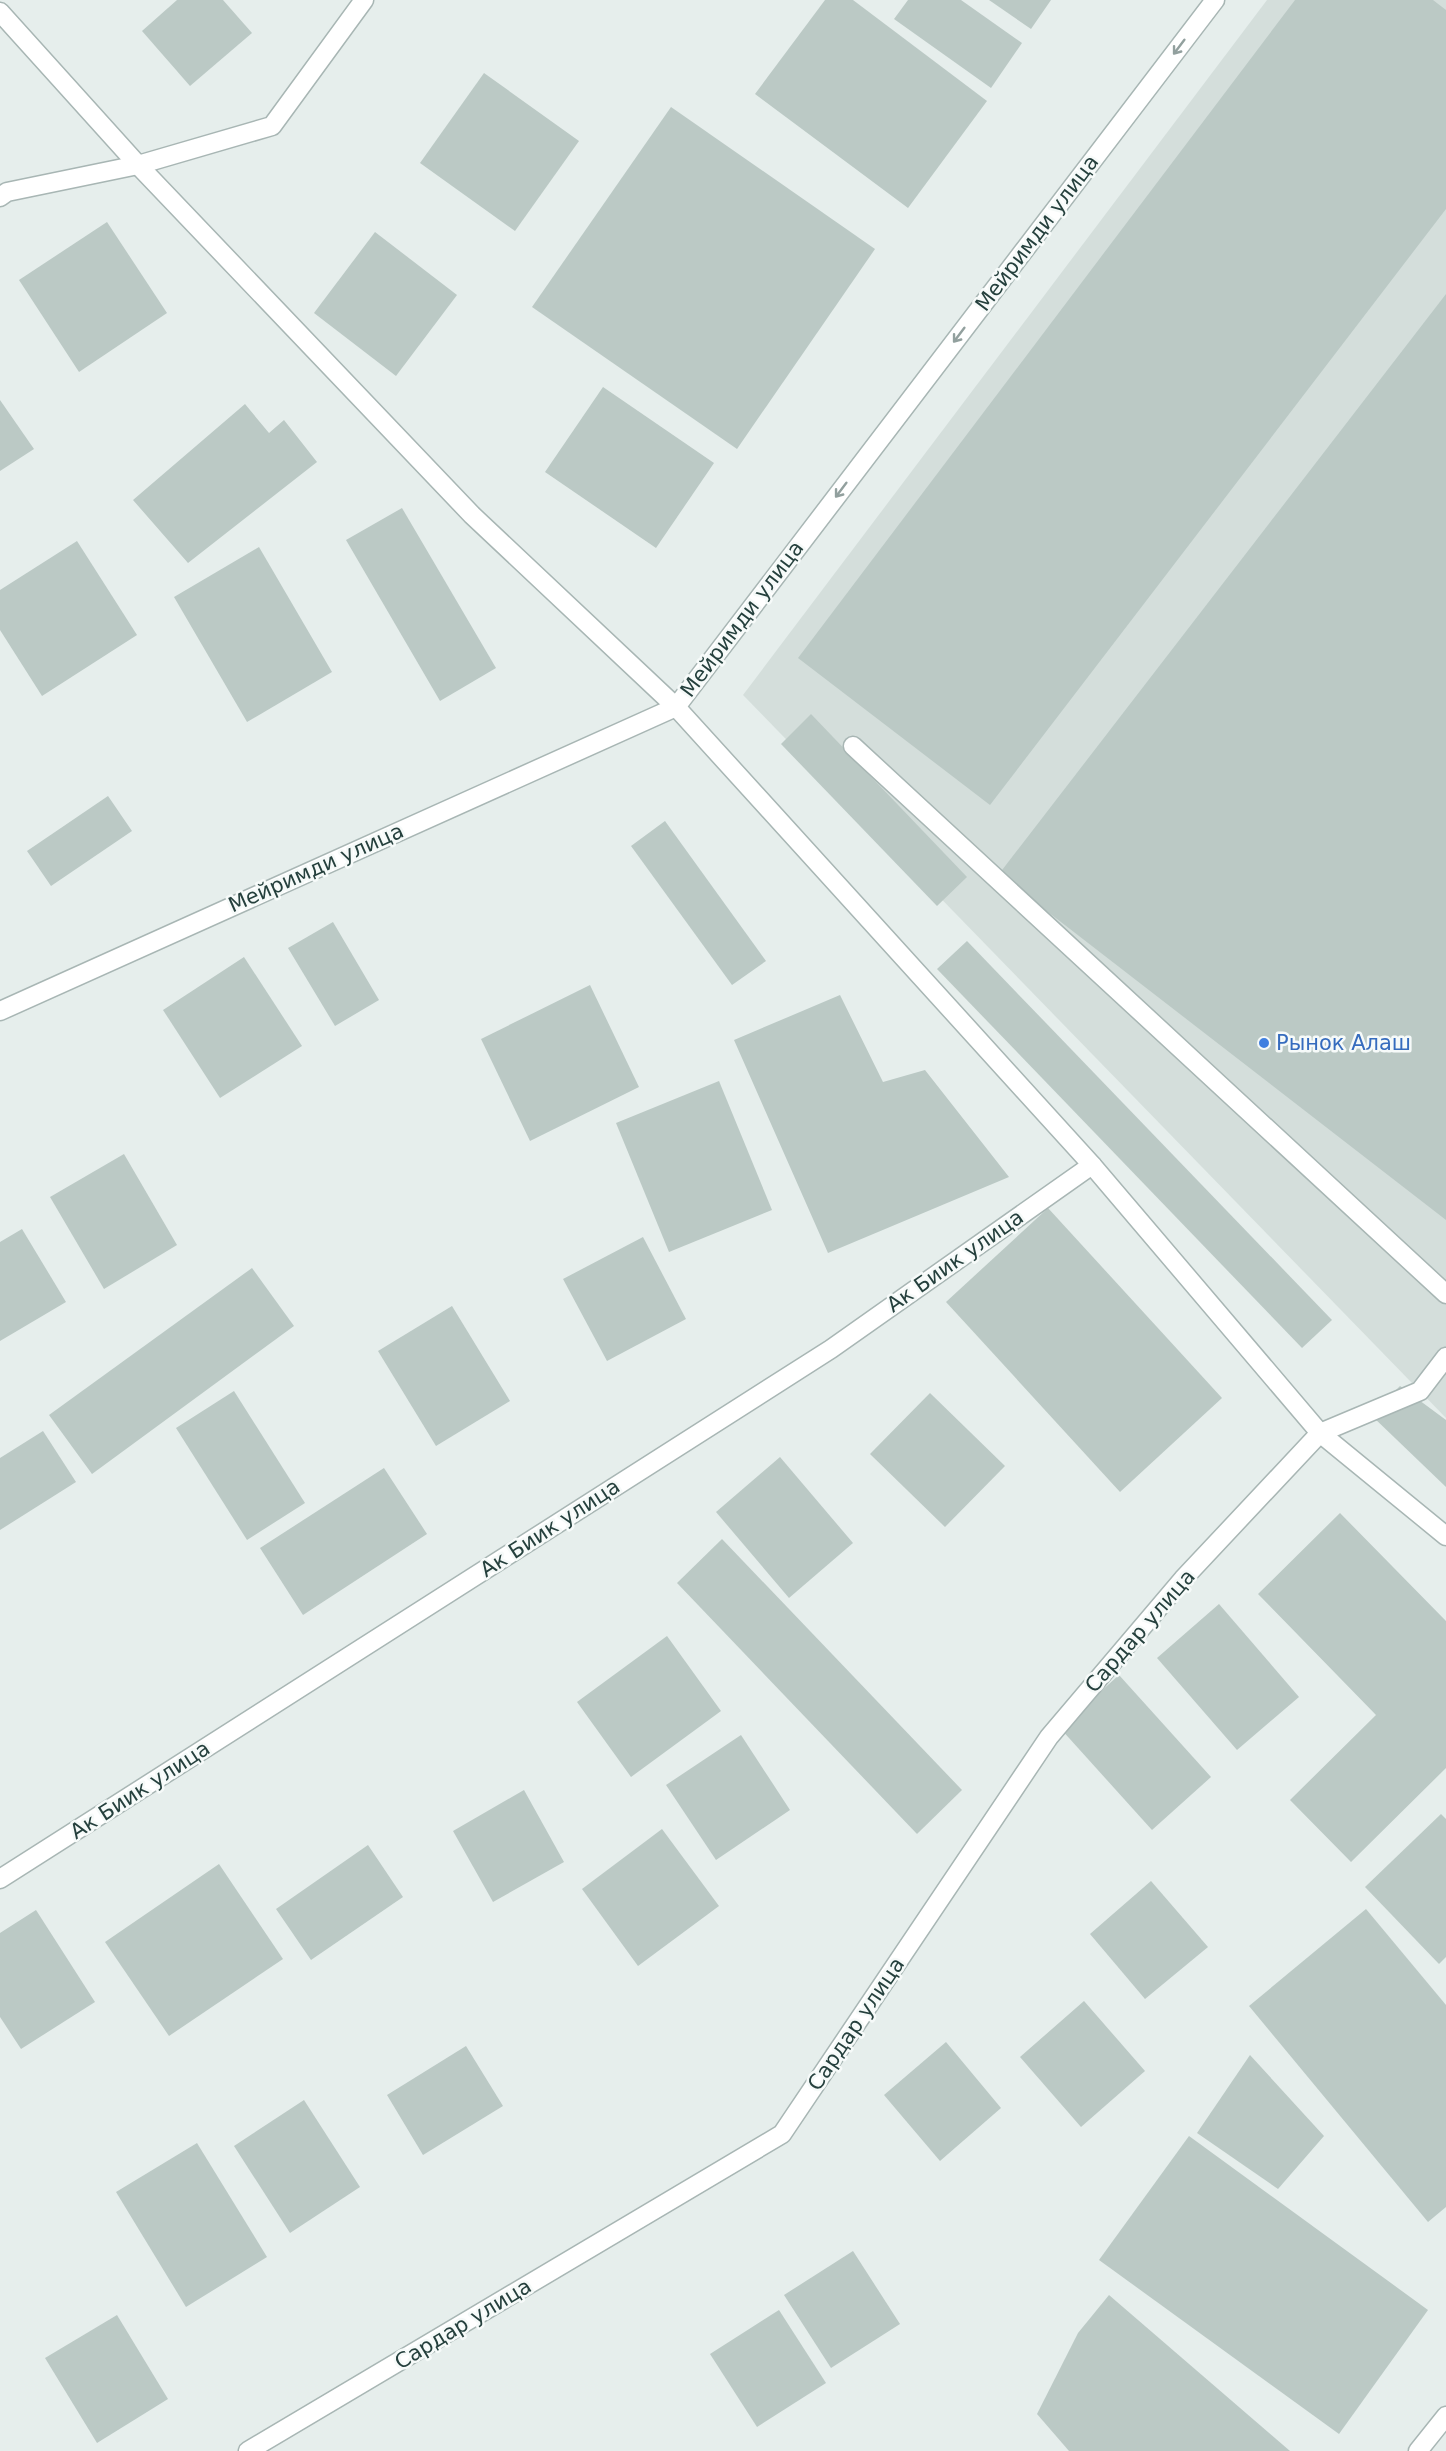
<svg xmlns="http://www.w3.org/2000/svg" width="1446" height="2451" font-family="'DejaVu Sans',sans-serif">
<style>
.built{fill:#d4dedb}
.building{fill:#bbc9c5}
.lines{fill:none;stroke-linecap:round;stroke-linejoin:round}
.minor-casing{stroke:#a8b6b4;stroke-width:21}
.minor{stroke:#fff;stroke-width:18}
.oneway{stroke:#92a09e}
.shop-dot{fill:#3f7fe0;stroke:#f6faf9;stroke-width:2}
.labels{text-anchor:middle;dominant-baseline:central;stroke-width:5;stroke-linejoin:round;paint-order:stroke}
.street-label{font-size:21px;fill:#25403d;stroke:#f6faf9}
.shop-label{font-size:21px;fill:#366cbe;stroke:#f6faf9;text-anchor:start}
</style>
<rect width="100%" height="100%" fill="#e6eeec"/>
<path class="built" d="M 1267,0 L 1446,0 L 1446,1418 L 743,695 Z"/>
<g class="building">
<path d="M 177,0 L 223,0 L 252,33 L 190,86 L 142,31 Z"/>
<path d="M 825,0 L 853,0 L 987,101 L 908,208 L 755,94 Z"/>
<path d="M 908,0 L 961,0 L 1022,43 L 991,88 L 894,19 Z"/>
<path d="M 989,0 L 1051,0 L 1031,29 Z"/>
<path d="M 1295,0 L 1433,0 L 1446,10 L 1446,209 L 990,805 L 798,658 Z"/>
<path d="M 484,73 L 579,141 L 515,231 L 420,163 Z"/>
<path d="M 671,107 L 875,249 L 737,449 L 532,307 Z"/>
<path d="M 107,222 L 167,313 L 79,372 L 19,280 Z"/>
<path d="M 375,232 L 457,295 L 396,376 L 314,313 Z"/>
<path d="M 1446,294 L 1446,1220 L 999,874 Z"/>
<path d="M 603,387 L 714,463 L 656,548 L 545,472 Z"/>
<path d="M 0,400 L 34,449 L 0,471 Z"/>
<path d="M 245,404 L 269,433 L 284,420 L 317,462 L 188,563 L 133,500 Z"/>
<path d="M 402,508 L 496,668 L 440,701 L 346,540 Z"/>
<path d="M 77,541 L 137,635 L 42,696 L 0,630 L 0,590 Z"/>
<path d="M 259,547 L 332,672 L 247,722 L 174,597 Z"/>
<path d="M 811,714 L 967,877 L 937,906 L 781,744 Z"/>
<path d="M 108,796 L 132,831 L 51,886 L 27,851 Z"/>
<path d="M 665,821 L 766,961 L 732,985 L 631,846 Z"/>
<path d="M 333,922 L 379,1000 L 335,1026 L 288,948 Z"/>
<path d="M 967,941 L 1332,1320 L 1302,1348 L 937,969 Z"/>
<path d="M 244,957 L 302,1046 L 220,1098 L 163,1010 Z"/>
<path d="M 590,985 L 639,1087 L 530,1141 L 481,1039 Z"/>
<path d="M 840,995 L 883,1082 L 925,1070 L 1009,1177 L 828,1253 L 734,1040 Z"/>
<path d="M 719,1081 L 772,1210 L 669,1252 L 616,1123 Z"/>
<path d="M 124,1154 L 177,1245 L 104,1289 L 50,1197 Z"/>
<path d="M 1048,1208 L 1222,1398 L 1120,1492 L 946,1302 Z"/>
<path d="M 22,1229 L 66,1302 L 0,1341 L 0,1242 Z"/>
<path d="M 643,1237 L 686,1319 L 607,1361 L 563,1279 Z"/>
<path d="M 252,1268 L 294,1326 L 92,1474 L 49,1415 Z"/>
<path d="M 452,1306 L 510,1401 L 436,1446 L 378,1351 Z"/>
<path d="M 1400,1386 L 1446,1420 L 1446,1487 L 1371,1415 Z"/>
<path d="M 234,1391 L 305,1503 L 247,1540 L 176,1428 Z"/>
<path d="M 930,1393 L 1005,1466 L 945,1527 L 870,1454 Z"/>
<path d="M 43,1431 L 76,1482 L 0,1530 L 0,1458 Z"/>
<path d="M 780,1457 L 853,1543 L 789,1598 L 716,1512 Z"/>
<path d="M 384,1468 L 427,1534 L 303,1615 L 260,1548 Z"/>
<path d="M 1340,1513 L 1446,1621 L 1446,1768 L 1351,1862 L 1290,1800 L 1376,1715 L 1258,1594 Z"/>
<path d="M 722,1539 L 962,1790 L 917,1834 L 677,1583 Z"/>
<path d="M 1219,1604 L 1299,1697 L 1237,1750 L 1157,1658 Z"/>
<path d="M 667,1636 L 721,1711 L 631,1777 L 577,1702 Z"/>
<path d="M 1119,1675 L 1211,1777 L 1152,1830 L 1060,1728 Z"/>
<path d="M 741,1735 L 790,1810 L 716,1860 L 666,1785 Z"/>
<path d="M 524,1790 L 564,1862 L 493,1902 L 453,1831 Z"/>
<path d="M 1441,1814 L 1446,1819 L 1446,1957 L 1439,1964 L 1365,1887 Z"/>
<path d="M 662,1829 L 719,1906 L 638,1966 L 582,1889 Z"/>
<path d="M 368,1845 L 403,1897 L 311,1960 L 276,1909 Z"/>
<path d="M 219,1864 L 283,1959 L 169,2036 L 105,1942 Z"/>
<path d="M 1151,1881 L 1208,1947 L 1145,1999 L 1090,1934 Z"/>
<path d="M 1366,1909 L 1446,2005 L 1446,2207 L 1428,2222 L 1249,2006 Z"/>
<path d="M 36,1910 L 95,2002 L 21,2049 L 0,2017 L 0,1933 Z"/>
<path d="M 1084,2001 L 1145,2071 L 1081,2127 L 1020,2057 Z"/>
<path d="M 946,2042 L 1001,2108 L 940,2161 L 884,2095 Z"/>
<path d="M 466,2046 L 503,2106 L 423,2155 L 387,2095 Z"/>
<path d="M 1250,2055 L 1324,2136 L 1278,2189 L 1197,2133 Z"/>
<path d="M 304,2100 L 360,2187 L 290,2233 L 234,2146 Z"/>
<path d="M 1189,2136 L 1428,2310 L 1339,2434 L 1099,2260 Z"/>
<path d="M 197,2143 L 267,2257 L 186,2307 L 116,2192 Z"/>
<path d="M 853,2251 L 900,2324 L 831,2368 L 784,2295 Z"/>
<path d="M 1109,2295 L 1290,2451 L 1069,2451 L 1037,2414 L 1078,2333 Z"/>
<path d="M 779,2310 L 826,2383 L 757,2427 L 710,2354 Z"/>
<path d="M 117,2315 L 168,2399 L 97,2443 L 45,2358 Z"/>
</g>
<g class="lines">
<defs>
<g id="minor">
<path d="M 0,12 L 138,165 L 472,515 L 676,707 L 1092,1165 L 1320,1433 L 1446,1536"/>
<path d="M 0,197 L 7,192 L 138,165 L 272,126 L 364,0"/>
<path d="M 853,746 L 1446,1294"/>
<path d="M 0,1011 L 676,707 L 1215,0"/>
<path d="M 0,1879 L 831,1349 L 1092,1165"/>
<path d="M 248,2451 L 782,2134 L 1049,1737 L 1183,1579 L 1320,1433 L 1420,1391 L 1446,1357"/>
<path d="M 1418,2451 L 1446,2416"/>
</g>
</defs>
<use href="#minor" class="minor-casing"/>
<use href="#minor" class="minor"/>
</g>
<defs><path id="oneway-shaft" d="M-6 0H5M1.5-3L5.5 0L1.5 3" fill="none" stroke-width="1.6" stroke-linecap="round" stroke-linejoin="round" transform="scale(1.5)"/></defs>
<g class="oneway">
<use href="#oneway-shaft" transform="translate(1179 47) rotate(127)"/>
<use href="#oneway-shaft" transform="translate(959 335) rotate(127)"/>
<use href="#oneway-shaft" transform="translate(841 490) rotate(127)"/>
</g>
<circle class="shop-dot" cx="1264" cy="1043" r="6"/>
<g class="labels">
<g class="street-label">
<text transform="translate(1037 233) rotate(-53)">Мейримди улица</text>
<text transform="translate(742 619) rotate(-53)">Мейримди улица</text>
<text transform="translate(316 868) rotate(-24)">Мейримди улица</text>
<text transform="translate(955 1261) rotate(-35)">Ак Биик улица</text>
<text transform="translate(550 1528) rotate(-33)">Ак Биик улица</text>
<text transform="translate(1140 1631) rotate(-49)">Сардар улица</text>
<text transform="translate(140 1790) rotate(-33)">Ак Биик улица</text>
<text transform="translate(856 2024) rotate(-56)">Сардар улица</text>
<text transform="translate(463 2324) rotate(-31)">Сардар улица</text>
</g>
<g class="shop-label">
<text x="1276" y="1043">Рынок Алаш</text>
</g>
</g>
</svg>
